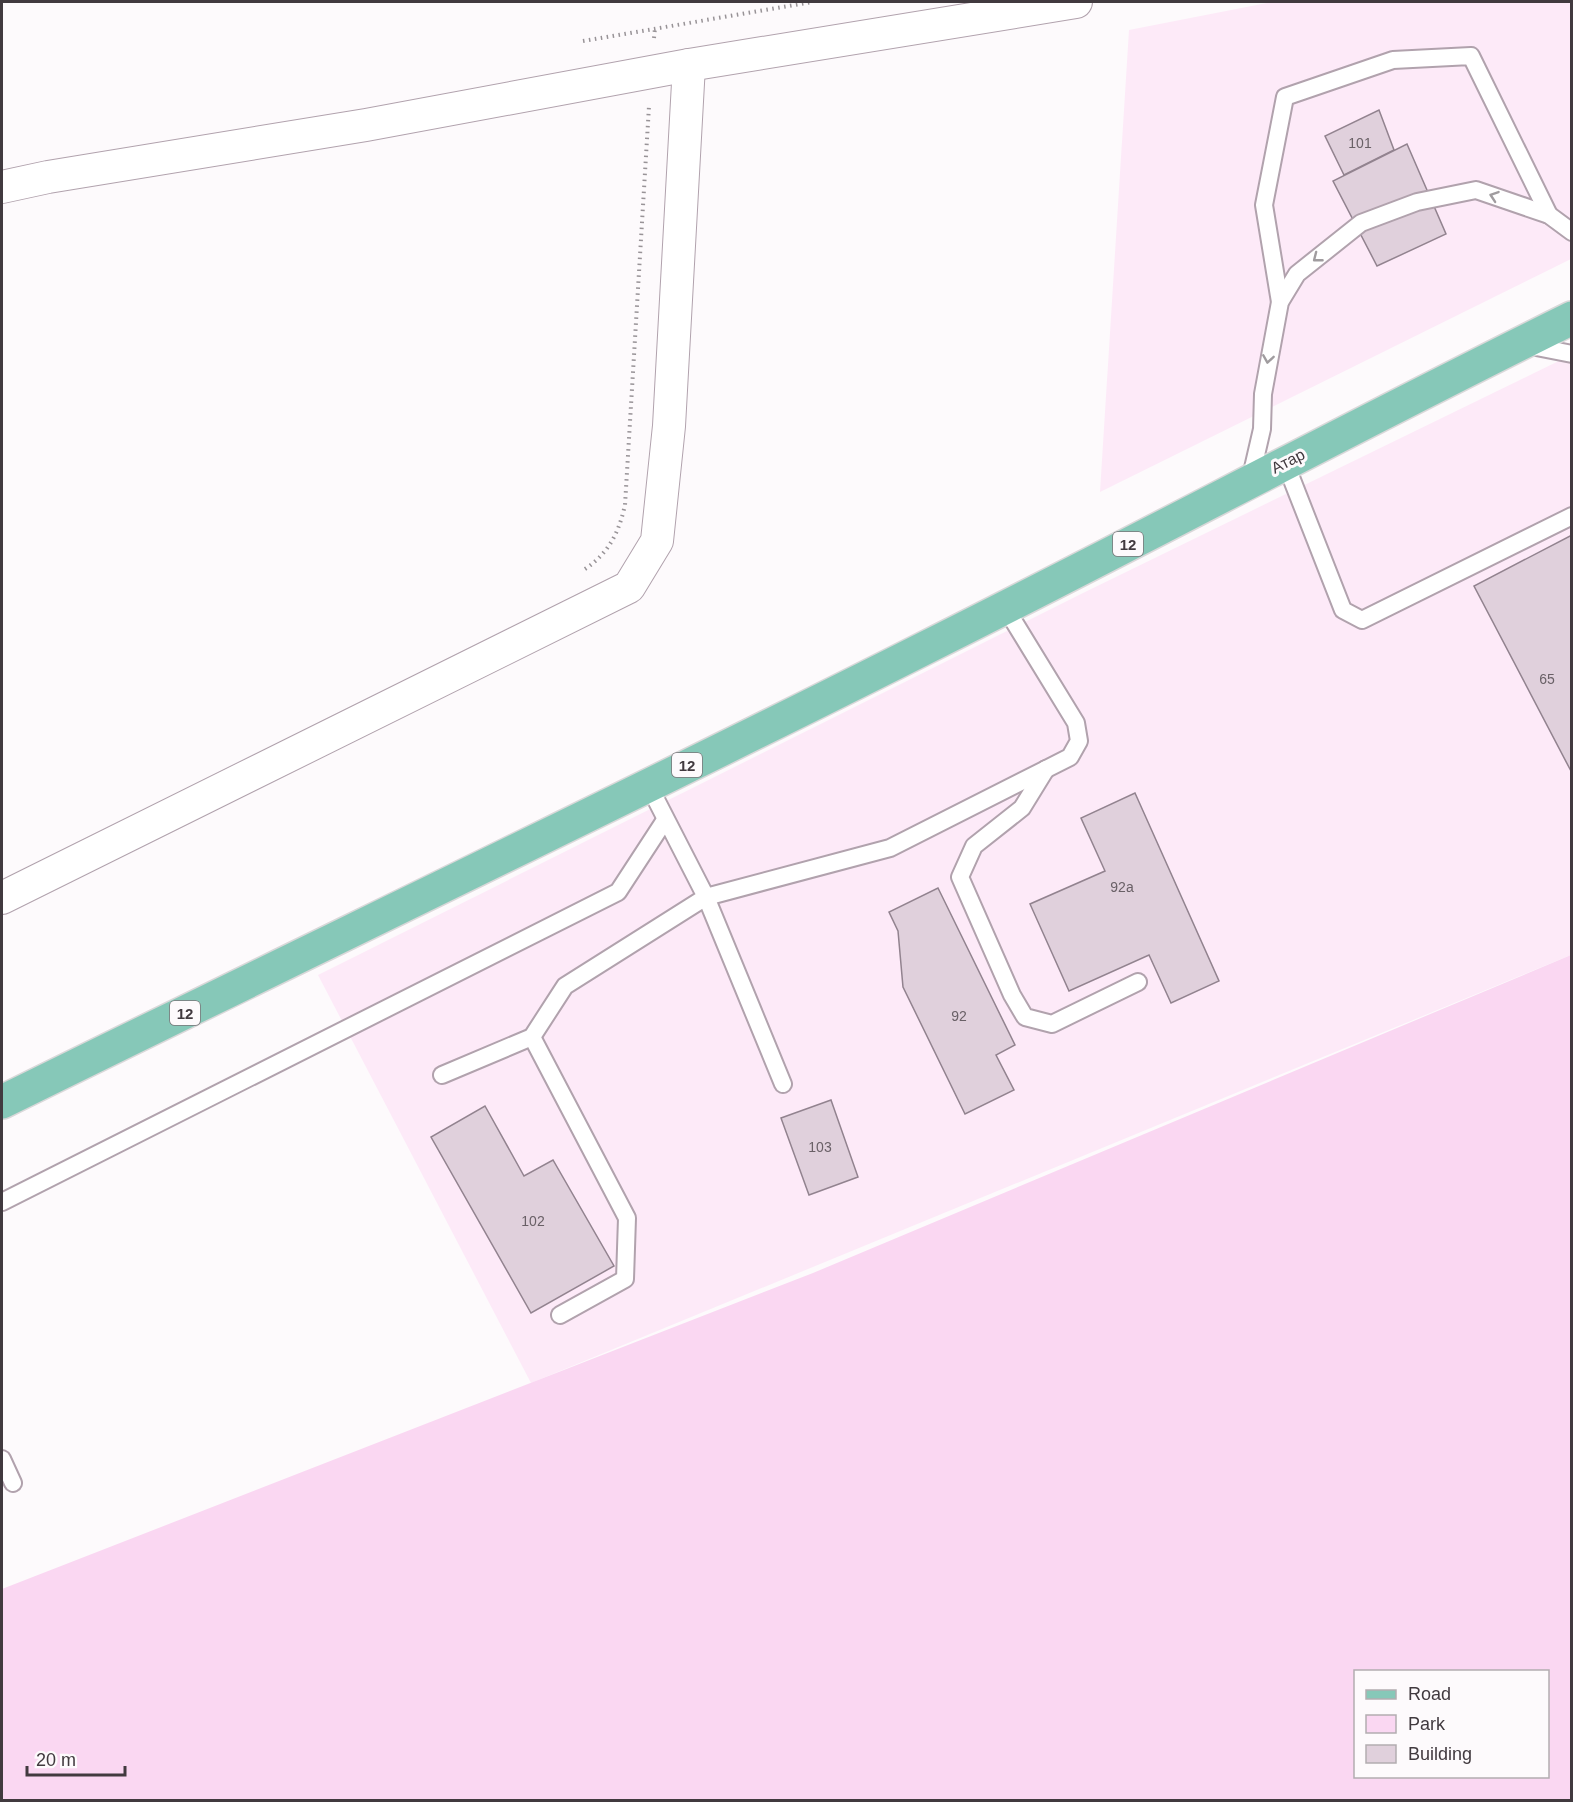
<svg xmlns="http://www.w3.org/2000/svg" width="1573" height="1802" font-family="Helvetica,sans-serif">
<style>
.built{fill:#fdeaf8}
.green{fill:#fad7f2;fill-rule:evenodd}
.building{fill:#e0d0dc;stroke:#92838f;stroke-width:1.5}
.lines{fill:none;stroke-linecap:round;stroke-linejoin:round}
.lane-casing{stroke:#b1a2ad;stroke-width:20}
.street-casing{stroke:#b1a2ad;stroke-width:34}
.primary-casing{stroke:#d9d8d9;stroke-width:36}
.path{stroke:#989397;stroke-width:4;stroke-dasharray:1.5 4.5;stroke-linecap:butt}
.lane{stroke:#fff;stroke-width:16}
.street{stroke:#fff;stroke-width:32}
.primary{stroke:#86c8b8;stroke-width:33}
.oneway{stroke:#a09c9f}
.labels{text-anchor:middle;dominant-baseline:central;stroke-width:6;stroke-linejoin:round;paint-order:stroke}
.number-label{font-size:14px;fill:#696066}
.shield{fill:#fdfafc;stroke:#797478;stroke-width:1.5}
.shield-label{font-size:15px;font-weight:bold;fill:#413a3f}
.street-label{font-size:16px;fill:#413a3f;stroke:#fdfafc}
</style>
<rect width="100%" height="100%" fill="#fdfafc"/>
<g class="built">
<path d="M 1272,2 L 1571,2 L 1571,259 L 1100,492 L 1129,30 Z"/>
<path d="M 1571,355 L 1571,955 L 531,1383 L 318,975 L 1083,593 Z"/>
</g>
<path class="green" d="M 1571,955 L 1571,1800 L 2,1800 L 2,1589 L 813,1273 ZM 1356,1672 L 1548,1672 L 1548,1776 L 1356,1776 Z"/>
<g class="building">
<path d="M 1379,110 L 1394,150 L 1344,175 L 1325,136 Z"/>
<path d="M 1407,144 L 1446,234 L 1377,266 L 1333,181 Z"/>
<path d="M 1572,535 L 1572,773 L 1474,586 Z"/>
<path d="M 1135,793 L 1219,981 L 1171,1003 L 1149,955 L 1069,991 L 1030,904 L 1105,871 L 1081,818 Z"/>
<path d="M 938,888 L 1015,1045 L 996,1055 L 1014,1090 L 965,1114 L 903,987 L 898,931 L 889,912 Z"/>
<path d="M 831,1100 L 858,1177 L 809,1195 L 781,1118 Z"/>
<path d="M 485,1106 L 524,1176 L 553,1160 L 614,1266 L 531,1313 L 431,1137 Z"/>
</g>
<g class="lines">
<defs>
<g id="lane">
<path d="M 1280,302 L 1264,205 L 1285,97 L 1393,60 L 1471,56 L 1549,215"/>
<path d="M 1526,345 L 1572,354"/>
<path d="M 1285,462 L 1343,610 L 1362,620 L 1572,516"/>
<path d="M 1250,481 L 1262,429 L 1263,394 L 1280,302 L 1297,274 L 1361,223 L 1417,202 L 1476,190 L 1549,215 L 1572,232"/>
<path d="M 1046,769 L 1022,808 L 974,846 L 960,877 L 1012,995 L 1025,1017 L 1052,1024 L 1138,982"/>
<path d="M 532,1037 L 627,1218 L 625,1279 L 560,1315"/>
<path d="M 442,1075 L 532,1037 L 565,986 L 706,897 L 648,784"/>
<path d="M 783,1084 L 706,897 L 890,848 L 1070,757 L 1079,741 L 1076,723 L 1005,607"/>
<path d="M 2,1202 L 618,892 L 665,820"/>
<path d="M 2,1459 L 13,1483"/>
</g>
<g id="street">
<path d="M 2,187 L 48,177 L 366,125 L 689,65 L 1076,2"/>
<path d="M 2,898 L 629,587 L 657,541 L 669,426 L 689,65"/>
</g>
<path id="primary" d="M 2,1102 C 310,950 620,802 927,647 C 1143,539 1355,425 1572,318"/>
</defs>
<use href="#lane" class="lane-casing"/>
<use href="#street" class="street-casing"/>
<use href="#primary" class="primary-casing"/>
<g class="path">
<path d="M 654,38 L 655,28"/>
<path d="M 583,41 L 812,2"/>
<path d="M 585,569 C 609,553 619,532 625,505 L 649,106"/>
</g>
<use href="#lane" class="lane"/>
<use href="#street" class="street"/>
<use href="#primary" class="primary"/>
</g>
<defs><path id="oneway-chevron" d="M-2-3.5L2.5 0L-2 3.5" fill="none" stroke-width="1.6" stroke-linecap="round" stroke-linejoin="round" transform="scale(1.5)"/></defs>
<g class="oneway">
<use href="#oneway-chevron" transform="translate(1494 196) rotate(-161)"/>
<use href="#oneway-chevron" transform="translate(1317 258) rotate(142)"/>
<use href="#oneway-chevron" transform="translate(1268 359) rotate(99)"/>
</g>
<g class="labels">
<g class="number-label">
<text x="1360" y="143">101</text>
<text x="1547" y="679">65</text>
<text x="1122" y="887">92a</text>
<text x="959" y="1016">92</text>
<text x="820" y="1147">103</text>
<text x="533" y="1221">102</text>
</g>
<g class="shield">
<rect x="1113" y="532" width="30" height="24" rx="4.5"/>
<rect x="672" y="753" width="30" height="24" rx="4.5"/>
<rect x="170" y="1001" width="30" height="24" rx="4.5"/>
</g>
<g class="shield-label">
<text x="1128" y="544">12</text>
<text x="687" y="765">12</text>
<text x="185" y="1013">12</text>
</g>
<g class="street-label">
<text transform="translate(1288 461) rotate(-27)">Атар</text>
</g>
</g>
<rect width="1573" height="1802" fill="none" stroke="#413a3f" stroke-width="6"/>
<rect x="1354" y="1670" width="195" height="108" fill="#fdfafc" stroke="#b2adb0" stroke-width="1.5"/>
<rect x="1366" y="1690" width="30" height="9" fill="#86c8b8" stroke="#b2adb0" stroke-width="1.5"/>
<text x="1408" y="1700" font-size="18" fill="#413a3f">Road</text>
<rect x="1366" y="1715" width="30" height="18" fill="#fad7f2" stroke="#b2adb0" stroke-width="1.5"/>
<text x="1408" y="1730" font-size="18" fill="#413a3f">Park</text>
<rect x="1366" y="1745" width="30" height="18" fill="#e0d0dc" stroke="#b2adb0" stroke-width="1.5"/>
<text x="1408" y="1760" font-size="18" fill="#413a3f">Building</text>
<path d="M27 1766v9h98v-9" fill="none" stroke="#413a3f" stroke-width="3"/>
<text x="36" y="1766" font-size="18" fill="#413a3f" stroke="#fdfafc" stroke-width="4.5" paint-order="stroke">20 m</text>
</svg>
